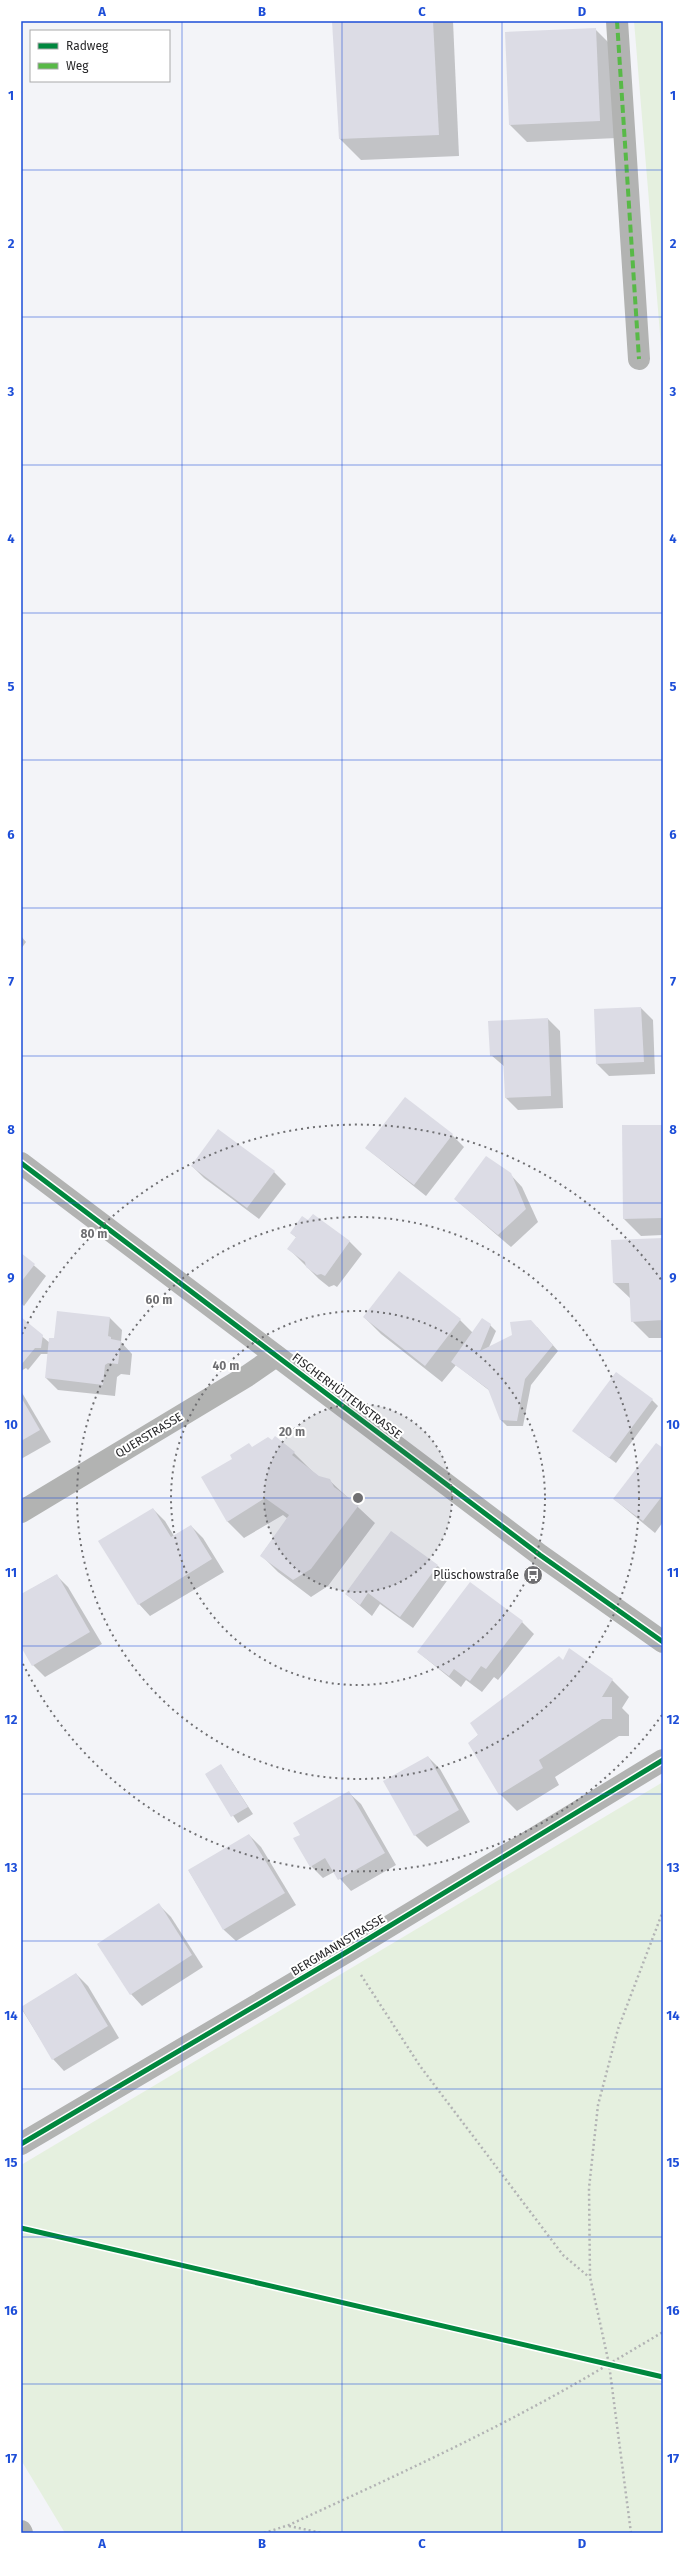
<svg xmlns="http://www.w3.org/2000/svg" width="684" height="2554" font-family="'Fira Sans',sans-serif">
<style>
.green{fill:#e5f0df}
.shadow{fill:#0003}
.building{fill:#dcdce5}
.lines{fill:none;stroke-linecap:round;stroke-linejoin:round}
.path{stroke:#b2b3b4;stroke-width:2.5;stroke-dasharray:2 3;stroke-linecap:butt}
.minor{stroke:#b2b3b2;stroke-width:22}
.quiet{stroke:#58b947;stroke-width:4;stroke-dasharray:8 4;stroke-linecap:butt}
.cycleway-casing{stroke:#fff;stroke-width:8}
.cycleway{stroke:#00873e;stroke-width:5}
.grid{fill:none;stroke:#1d4ed8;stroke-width:1;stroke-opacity:0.55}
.ring{fill:none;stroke:#6f6f72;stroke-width:2;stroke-dasharray:2 4}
.labels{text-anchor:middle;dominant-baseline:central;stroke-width:4;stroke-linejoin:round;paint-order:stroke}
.street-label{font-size:12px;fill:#28282a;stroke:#fff}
.poi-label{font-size:12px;fill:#28282a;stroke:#fff;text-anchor:end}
.centre{fill:#6f6f72;stroke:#fff;stroke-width:2}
.ring-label{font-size:12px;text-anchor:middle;font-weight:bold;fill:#6f6f72;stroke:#fff;stroke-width:4;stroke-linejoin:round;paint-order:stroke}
.neatline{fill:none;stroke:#1d4ed8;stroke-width:1.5}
.grid-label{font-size:13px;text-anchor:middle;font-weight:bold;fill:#1d4ed8}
</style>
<rect width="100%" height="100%" fill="#f3f4f8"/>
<g class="green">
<path d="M 634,21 L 663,21 L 663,370 Z"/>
<path d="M 663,1782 L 663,2533 L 65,2533 L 21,2460 L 21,2165 Z"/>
</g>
<g class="shadow">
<path d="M 333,21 L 453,21 L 459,156 L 361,160 L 340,139 Z"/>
<path d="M 595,29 L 612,46 L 617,138 L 527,142 L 510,125 Z"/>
<path d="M 21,936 L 26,942 L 21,949 Z"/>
<path d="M 641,1008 L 653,1020 L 655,1074 L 609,1076 L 597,1064 L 595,1010 Z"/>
<path d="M 548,1019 L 560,1031 L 563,1108 L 518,1110 L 506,1098 L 505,1067 L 491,1055 Z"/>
<path d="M 661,1126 L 663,1235 L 641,1236 L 624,1219 Z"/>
<path d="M 452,1135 L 464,1147 L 426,1196 L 366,1148 Z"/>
<path d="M 192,1166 L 274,1172 L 286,1184 L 259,1219 L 204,1178 Z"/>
<path d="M 510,1174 L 522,1187 L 538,1222 L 511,1247 L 455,1199 Z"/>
<path d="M 313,1215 L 350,1242 L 362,1254 L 337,1287 L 334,1285 L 329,1287 L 319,1279 L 289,1249 L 297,1238 L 291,1233 L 308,1222 Z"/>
<path d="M 663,1239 L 663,1338 L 649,1338 L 632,1321 L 631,1299 L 614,1283 Z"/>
<path d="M 21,1254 L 46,1276 L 24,1306 L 21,1303 Z"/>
<path d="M 399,1273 L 460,1320 L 473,1333 L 490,1325 L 496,1331 L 489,1347 L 537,1327 L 558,1351 L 531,1385 L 523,1426 L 507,1426 L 501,1420 L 490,1391 L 456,1365 L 442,1382 L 381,1334 L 364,1317 Z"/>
<path d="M 58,1312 L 110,1318 L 122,1330 L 121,1342 L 132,1354 L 130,1375 L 121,1374 L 117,1377 L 115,1396 L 58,1390 L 46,1378 L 48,1354 L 41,1354 L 28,1370 L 26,1368 L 21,1371 L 21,1319 L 50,1343 L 55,1339 Z"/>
<path d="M 21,1391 L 51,1442 L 21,1459 Z"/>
<path d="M 652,1400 L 658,1406 L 616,1463 L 580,1436 Z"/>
<path d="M 252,1448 L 294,1453 L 318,1477 L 329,1480 L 375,1523 L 328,1586 L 311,1597 L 278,1572 L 261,1555 L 288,1519 L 283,1515 L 244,1538 L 227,1521 Z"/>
<path d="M 663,1449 L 663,1522 L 655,1533 L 614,1499 Z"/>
<path d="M 153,1509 L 165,1521 L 174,1536 L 191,1526 L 203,1538 L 224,1572 L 150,1616 L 139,1604 Z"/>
<path d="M 438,1566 L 449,1578 L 413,1628 L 380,1604 L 372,1616 L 346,1594 Z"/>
<path d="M 56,1575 L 68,1587 L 102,1644 L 45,1677 L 33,1665 L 21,1645 L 21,1595 Z"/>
<path d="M 522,1622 L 534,1634 L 498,1680 L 494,1677 L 482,1692 L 466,1680 L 461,1687 L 418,1652 Z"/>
<path d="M 563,1661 L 612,1680 L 629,1697 L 622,1708 L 629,1715 L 629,1736 L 619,1736 L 555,1777 L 559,1785 L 517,1811 L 500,1794 L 469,1743 Z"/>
<path d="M 428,1757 L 440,1769 L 470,1822 L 427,1847 L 415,1835 Z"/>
<path d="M 221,1765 L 253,1814 L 238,1823 L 206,1775 Z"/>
<path d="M 349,1793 L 361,1804 L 396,1865 L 351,1891 L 334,1872 L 323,1878 L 311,1866 L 301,1835 Z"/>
<path d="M 249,1835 L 261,1847 L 296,1905 L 236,1941 L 224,1930 L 189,1871 Z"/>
<path d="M 159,1905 L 171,1917 L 203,1967 L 142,2006 L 131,1994 Z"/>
<path d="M 76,1974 L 88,1986 L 119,2038 L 64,2071 L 53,2059 L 21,2008 Z"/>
</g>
<g class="building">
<path d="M 332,21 L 433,21 L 439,135 L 339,139 Z"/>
<path d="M 596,28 L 600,121 L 509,125 L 505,32 Z"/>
<path d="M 641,1007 L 644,1062 L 596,1064 L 594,1009 Z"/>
<path d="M 548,1018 L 551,1096 L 505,1098 L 503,1055 L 490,1056 L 488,1021 Z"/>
<path d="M 405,1097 L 453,1134 L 414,1185 L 365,1148 Z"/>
<path d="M 622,1125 L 662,1125 L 663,1218 L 623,1219 Z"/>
<path d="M 218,1129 L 275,1171 L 247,1208 L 191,1166 Z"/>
<path d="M 486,1156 L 511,1173 L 526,1209 L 498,1235 L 454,1199 Z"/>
<path d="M 313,1214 L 350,1241 L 325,1276 L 321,1274 L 317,1275 L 306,1267 L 305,1262 L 287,1249 L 296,1237 L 290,1233 L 302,1216 L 308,1220 Z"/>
<path d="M 663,1238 L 663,1320 L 631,1322 L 629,1283 L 613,1283 L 611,1240 Z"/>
<path d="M 21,1253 L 35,1264 L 21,1282 Z"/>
<path d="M 399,1271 L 461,1319 L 425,1366 L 363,1317 Z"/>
<path d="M 57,1311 L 110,1317 L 108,1336 L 111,1337 L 111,1339 L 121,1341 L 118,1364 L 108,1363 L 105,1365 L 103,1385 L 45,1378 L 49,1338 L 54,1338 Z"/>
<path d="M 21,1317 L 43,1335 L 41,1348 L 35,1348 L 21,1365 Z"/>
<path d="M 482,1318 L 491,1324 L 480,1351 L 512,1335 L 510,1322 L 531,1320 L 553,1345 L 525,1379 L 517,1421 L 500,1420 L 488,1389 L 451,1362 Z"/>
<path d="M 616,1372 L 653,1399 L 609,1458 L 572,1431 Z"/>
<path d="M 21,1397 L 40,1430 L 21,1441 Z"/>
<path d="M 275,1436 L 295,1452 L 292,1455 L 319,1476 L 330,1479 L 334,1487 L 359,1505 L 311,1569 L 293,1580 L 260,1556 L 289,1515 L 265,1498 L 227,1522 L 201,1477 L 232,1459 L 230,1455 L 249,1443 L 252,1447 L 268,1437 L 272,1440 Z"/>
<path d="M 656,1443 L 663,1448 L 663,1495 L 643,1521 L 613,1499 Z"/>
<path d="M 153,1508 L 171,1537 L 191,1525 L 212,1559 L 138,1605 L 98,1541 Z"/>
<path d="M 391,1531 L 438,1565 L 400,1617 L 368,1593 L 360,1605 L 345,1594 Z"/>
<path d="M 57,1574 L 90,1632 L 32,1666 L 21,1647 L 21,1594 Z"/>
<path d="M 470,1582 L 523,1621 L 486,1669 L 481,1666 L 470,1681 L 454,1669 L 449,1676 L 417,1652 Z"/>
<path d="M 569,1648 L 613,1679 L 602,1697 L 612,1697 L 612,1719 L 602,1719 L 539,1760 L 543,1768 L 499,1795 L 468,1743 L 478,1735 L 470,1723 L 559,1656 L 563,1660 Z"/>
<path d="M 428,1756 L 459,1810 L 414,1836 L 383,1781 Z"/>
<path d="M 221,1764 L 248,1807 L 231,1817 L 205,1774 Z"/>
<path d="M 349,1791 L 385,1853 L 338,1880 L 325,1858 L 310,1867 L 293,1838 L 300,1835 L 293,1823 Z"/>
<path d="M 249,1834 L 285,1893 L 223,1930 L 188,1870 Z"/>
<path d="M 159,1903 L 192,1955 L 130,1995 L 97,1944 Z"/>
<path d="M 76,1973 L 108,2026 L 52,2060 L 21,2007 Z"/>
</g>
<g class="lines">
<g class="path">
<path d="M 361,1975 L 420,2066 L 563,2255 L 589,2277"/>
<path d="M 289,2526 L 322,2533"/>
<path d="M 264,2533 L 289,2525 C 397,2475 506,2426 609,2364 L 590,2277 L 589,2188 L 598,2105 L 618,2029 L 663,1911"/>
<path d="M 631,2533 L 609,2364 L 663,2332"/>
</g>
<g class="minor">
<path d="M 617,21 L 639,359"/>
<path d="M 21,1163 L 540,1555 L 663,1642"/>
<path d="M 21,1512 L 247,1376 L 276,1356"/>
<path d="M 21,2144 L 350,1950 L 663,1760"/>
<path d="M 21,2531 L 22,2533"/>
</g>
<path class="quiet" d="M 617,21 L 639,359"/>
<defs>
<g id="cycleway">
<path d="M 21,1163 L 540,1555 L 663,1642"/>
<path d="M 21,2144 L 350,1950 L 663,1760"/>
<path d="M 21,2228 L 663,2377"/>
</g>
</defs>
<use href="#cycleway" class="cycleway-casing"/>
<use href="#cycleway" class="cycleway"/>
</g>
<path class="grid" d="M 182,21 L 182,2533M 342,21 L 342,2533M 502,21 L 502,2533M 21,170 L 663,170M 21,317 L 663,317M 21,465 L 663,465M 21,613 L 663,613M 21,760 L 663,760M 21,908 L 663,908M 21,1056 L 663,1056M 21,1203 L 663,1203M 21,1351 L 663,1351M 21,1498 L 663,1498M 21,1646 L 663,1646M 21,1794 L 663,1794M 21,1941 L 663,1941M 21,2089 L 663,2089M 21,2237 L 663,2237M 21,2384 L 663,2384"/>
<circle cx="358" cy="1498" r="94" fill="#6f6f72" fill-opacity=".12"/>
<g class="ring">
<circle cx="358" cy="1498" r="94"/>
<circle cx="358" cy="1498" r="187"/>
<circle cx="358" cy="1498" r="281"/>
<path d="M662 1715A374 374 0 0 1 22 1662M22 1334A374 374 0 0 1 662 1281"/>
</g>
<defs>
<symbol id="bus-disc" viewBox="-11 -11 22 22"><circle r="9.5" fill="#6f6f72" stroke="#fff"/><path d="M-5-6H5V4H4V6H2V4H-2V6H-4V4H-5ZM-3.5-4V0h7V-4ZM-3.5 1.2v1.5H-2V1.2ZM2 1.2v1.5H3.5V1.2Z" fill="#fff"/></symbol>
</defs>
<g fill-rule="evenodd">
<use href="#bus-disc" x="522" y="1564" width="22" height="22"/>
</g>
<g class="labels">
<g class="street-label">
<text transform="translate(347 1396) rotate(37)">FISCHERHÜTTENSTRASSE</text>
<text transform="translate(149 1435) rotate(-31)">QUERSTRASSE</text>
<text transform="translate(338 1945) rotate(-31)">BERGMANNSTRASSE</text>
</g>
<g class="poi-label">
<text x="519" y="1575">Plüschowstraße</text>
</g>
</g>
<circle cx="358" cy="1498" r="6" class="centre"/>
<g class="ring-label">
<text x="94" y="1238">80 m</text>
<text x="159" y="1304">60 m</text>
<text x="226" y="1370">40 m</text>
<text x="292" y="1436">20 m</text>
</g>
<rect width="684" height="2554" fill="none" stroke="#ffffff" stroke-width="44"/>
<rect x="30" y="30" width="140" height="52" fill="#ffffff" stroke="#a9a9aa"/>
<rect x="38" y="43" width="20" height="6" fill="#00873e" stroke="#a9a9aa"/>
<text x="66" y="50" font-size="12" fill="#28282a">Radweg</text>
<rect x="38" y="63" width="20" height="6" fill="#58b947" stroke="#a9a9aa"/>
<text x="66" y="70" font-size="12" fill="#28282a">Weg</text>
<rect x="22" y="22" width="640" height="2510" class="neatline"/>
<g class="grid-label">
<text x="102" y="16">A</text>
<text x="262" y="16">B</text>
<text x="422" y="16">C</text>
<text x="582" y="16">D</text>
<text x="11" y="100">1</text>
<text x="673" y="100">1</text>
<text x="11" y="248">2</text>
<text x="673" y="248">2</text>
<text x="11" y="396">3</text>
<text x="673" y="396">3</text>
<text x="11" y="543">4</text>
<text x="673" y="543">4</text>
<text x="11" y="691">5</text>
<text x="673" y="691">5</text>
<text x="11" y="839">6</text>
<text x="673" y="839">6</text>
<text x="11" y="986">7</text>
<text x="673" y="986">7</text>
<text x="11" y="1134">8</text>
<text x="673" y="1134">8</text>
<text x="11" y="1282">9</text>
<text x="673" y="1282">9</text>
<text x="11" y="1429">10</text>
<text x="673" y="1429">10</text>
<text x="11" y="1577">11</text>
<text x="673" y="1577">11</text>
<text x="11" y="1724">12</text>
<text x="673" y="1724">12</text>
<text x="11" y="1872">13</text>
<text x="673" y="1872">13</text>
<text x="11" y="2020">14</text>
<text x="673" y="2020">14</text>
<text x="11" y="2167">15</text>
<text x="673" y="2167">15</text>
<text x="11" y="2315">16</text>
<text x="673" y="2315">16</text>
<text x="11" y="2463">17</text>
<text x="673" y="2463">17</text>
<text x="102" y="2548">A</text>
<text x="262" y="2548">B</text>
<text x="422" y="2548">C</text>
<text x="582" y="2548">D</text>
</g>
</svg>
